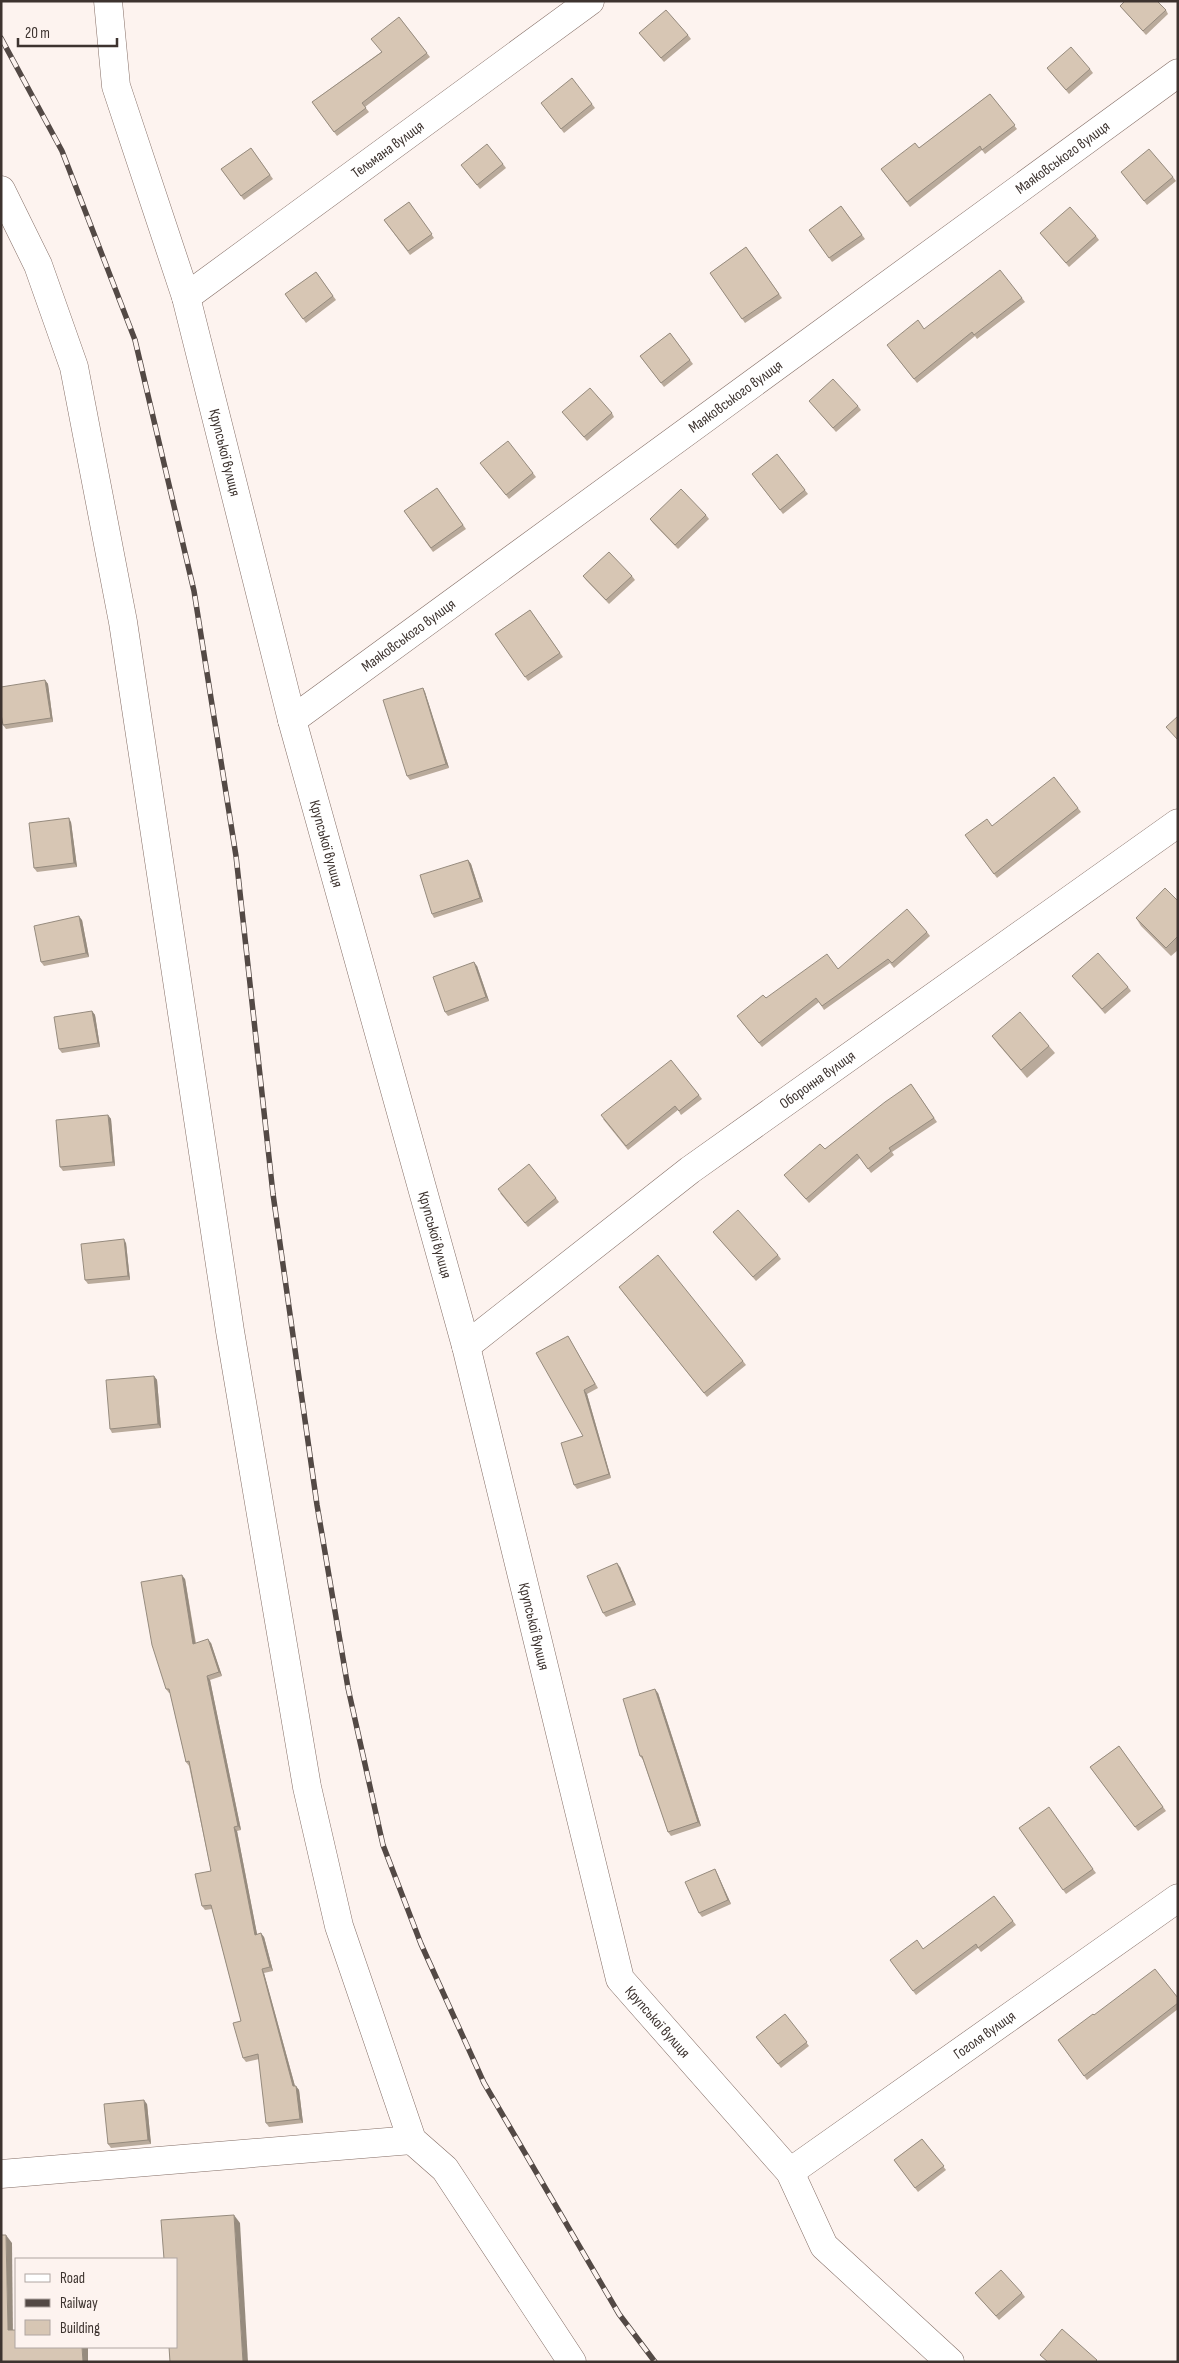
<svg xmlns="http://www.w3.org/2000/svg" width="1179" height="2363" font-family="'Sofia Sans Condensed',sans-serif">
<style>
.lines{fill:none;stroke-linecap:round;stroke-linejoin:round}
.minor-casing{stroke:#846e66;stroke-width:29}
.minor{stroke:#fff;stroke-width:28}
.rail-casing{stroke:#534945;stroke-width:5.5}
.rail{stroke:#fdf3ef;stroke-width:4;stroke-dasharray:11;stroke-linecap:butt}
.wall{fill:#b9aa9b}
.shaded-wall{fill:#968b7e}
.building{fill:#d7c6b4;stroke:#968b7e}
.labels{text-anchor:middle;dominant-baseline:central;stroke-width:4.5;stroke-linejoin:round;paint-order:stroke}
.street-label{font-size:15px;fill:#3d332f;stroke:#fdf3ef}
</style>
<rect width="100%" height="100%" fill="#fdf3ef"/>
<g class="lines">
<defs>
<g id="minor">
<path id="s1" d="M 108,1 L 116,86 L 186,297 L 292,720 L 466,1346 L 620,1979 L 790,2172 L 824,2246 L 950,2362"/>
<path d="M 1,190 L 38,265 L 74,367 L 123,622 L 230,1331 L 307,1787 L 339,1926 L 412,2140 L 445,2169 L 572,2362"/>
<path id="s2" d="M 186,297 L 590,1"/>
<path id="s3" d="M 292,720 L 1178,73"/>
<path id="s4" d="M 466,1346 L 690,1170 L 1178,823"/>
<path id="s5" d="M 790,2172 L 1178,1898"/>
<path d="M 1,2174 L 412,2140"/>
</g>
</defs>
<use href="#minor" class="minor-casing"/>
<use href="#minor" class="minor"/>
<defs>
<path id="rail" d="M 1,38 L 62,151 L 135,340 L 194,591 L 236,856 L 273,1194 L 317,1505 L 348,1688 L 383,1845 L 421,1944 L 484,2083 L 619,2314 L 655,2362"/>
</defs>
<use href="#rail" class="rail-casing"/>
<use href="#rail" class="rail"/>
</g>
<g class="wall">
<path d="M 1120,6 L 1166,10 L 1168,14 L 1146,35 Z"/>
<path d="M 399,17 L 430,57 L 365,107 L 369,112 L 337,136 L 312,102 L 381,52 Z"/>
<path d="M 639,33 L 688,35 L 691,39 L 664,62 Z"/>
<path d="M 1047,68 L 1090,69 L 1093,73 L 1069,94 Z"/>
<path d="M 990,94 L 1017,129 L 985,154 L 982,150 L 910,207 L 881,169 L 919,148 Z"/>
<path d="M 541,103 L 592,104 L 595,108 L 564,133 Z"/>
<path d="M 251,148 L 273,179 L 244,200 L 221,169 Z"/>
<path d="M 503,164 L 506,168 L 480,189 L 464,169 Z"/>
<path d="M 1121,172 L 1173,177 L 1176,181 L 1147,205 Z"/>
<path d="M 409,202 L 434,238 L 410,255 L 384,220 Z"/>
<path d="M 841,206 L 865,239 L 832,262 L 809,230 Z"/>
<path d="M 1040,233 L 1096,236 L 1099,240 L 1069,267 Z"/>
<path d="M 746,247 L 782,298 L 745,323 L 710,273 Z"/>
<path d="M 316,272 L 336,300 L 306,323 L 285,294 Z"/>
<path d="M 1022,298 L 1025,302 L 977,339 L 975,336 L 917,383 L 890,349 Z"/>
<path d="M 670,333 L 693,364 L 664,387 L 640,356 Z"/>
<path d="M 809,401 L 858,406 L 861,410 L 836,432 Z"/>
<path d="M 562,412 L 612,413 L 614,417 L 587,441 Z"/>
<path d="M 777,454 L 808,494 L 783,514 L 752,474 Z"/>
<path d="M 483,467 L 533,473 L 536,477 L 509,499 Z"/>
<path d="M 437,488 L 466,529 L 433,552 L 404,511 Z"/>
<path d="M 706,515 L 709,519 L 678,549 L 653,523 L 650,519 Z"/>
<path d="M 583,576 L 632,576 L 635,580 L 609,604 L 586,580 Z"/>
<path d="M 530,610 L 563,657 L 528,681 L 495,634 Z"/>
<path d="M 45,680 L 48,684 L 53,722 L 6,729 L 3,725 Z"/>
<path d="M 423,688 L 425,692 L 449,768 L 410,780 L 407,776 Z"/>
<path d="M 1078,808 L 1081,812 L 997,878 L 965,835 L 992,826 Z"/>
<path d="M 71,822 L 77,867 L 37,872 L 34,868 Z"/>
<path d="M 468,860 L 471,864 L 483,902 L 434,918 L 432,914 Z"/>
<path d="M 1178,901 L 1178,950 L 1171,956 L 1141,926 L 1136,918 Z"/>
<path d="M 82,920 L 89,957 L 44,966 L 41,962 Z"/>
<path d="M 927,932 L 930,936 L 894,968 L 890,963 L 824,1010 L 819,1002 L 762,1047 L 740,1020 L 766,998 Z"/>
<path d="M 477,966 L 489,1001 L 448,1016 L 445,1012 Z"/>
<path d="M 1072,976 L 1128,987 L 1131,991 L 1105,1014 Z"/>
<path d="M 92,1011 L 95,1015 L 100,1047 L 62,1053 L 59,1049 Z"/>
<path d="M 992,1036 L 1049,1046 L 1055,1053 L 1027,1078 L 998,1044 Z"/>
<path d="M 911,1084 L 937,1122 L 892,1152 L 894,1155 L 871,1173 L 860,1158 L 809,1203 L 784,1175 L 825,1149 Z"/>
<path d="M 699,1095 L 702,1099 L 681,1115 L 678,1110 L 628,1150 L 603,1119 Z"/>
<path d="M 108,1115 L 111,1119 L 115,1166 L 63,1171 L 60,1167 Z"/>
<path d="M 500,1193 L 556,1198 L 559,1202 L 528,1227 Z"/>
<path d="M 713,1232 L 778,1255 L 781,1259 L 756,1281 Z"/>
<path d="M 126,1243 L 130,1280 L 88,1284 L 85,1280 Z"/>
<path d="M 622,1291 L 743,1361 L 746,1365 L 707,1397 Z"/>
<path d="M 568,1336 L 598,1388 L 587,1394 L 611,1478 L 577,1489 L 574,1485 L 583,1436 Z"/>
<path d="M 154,1376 L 157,1380 L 161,1428 L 112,1433 L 110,1429 Z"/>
<path d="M 620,1567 L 636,1605 L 606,1617 L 603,1613 Z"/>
<path d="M 185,1579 L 196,1643 L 211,1643 L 222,1676 L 210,1680 L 241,1830 L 237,1831 L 257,1934 L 264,1937 L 273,1971 L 264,1973 L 295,2086 L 299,2090 L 303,2123 L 269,2127 L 266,2123 L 259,2059 L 246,2062 L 243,2058 L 241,2021 L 212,1909 L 205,1910 L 202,1906 L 211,1871 L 189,1766 L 186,1762 L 170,1693 L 169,1693 L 166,1689 Z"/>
<path d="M 658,1693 L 701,1826 L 671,1836 L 668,1832 L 643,1760 L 640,1756 Z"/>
<path d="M 1119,1746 L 1166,1811 L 1138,1831 L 1090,1767 Z"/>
<path d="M 1019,1828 L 1093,1869 L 1096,1873 L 1066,1894 Z"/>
<path d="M 715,1869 L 717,1873 L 731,1904 L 702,1917 L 699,1913 Z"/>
<path d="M 994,1896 L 1016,1925 L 981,1952 L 978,1948 L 916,1995 L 890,1960 L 923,1949 Z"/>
<path d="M 1178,1998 L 1178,2009 L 1087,2080 L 1058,2040 L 1094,2015 Z"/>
<path d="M 785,2014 L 809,2046 L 781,2068 L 756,2037 Z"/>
<path d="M 147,2104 L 151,2144 L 111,2148 L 108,2144 Z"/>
<path d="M 922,2139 L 946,2170 L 918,2192 L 894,2160 Z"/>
<path d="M 975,2293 L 1022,2293 L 1025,2297 L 999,2320 Z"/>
</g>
<g class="shaded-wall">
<path d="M 45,680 L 48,684 L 53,722 L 51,718 Z"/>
<path d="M 423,688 L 425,692 L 449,768 L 446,764 Z"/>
<path d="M 69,818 L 71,822 L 77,867 L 74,863 Z"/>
<path d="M 468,860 L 471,864 L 483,902 L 480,898 Z"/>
<path d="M 79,916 L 82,920 L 89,957 L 86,953 Z"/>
<path d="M 474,962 L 477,966 L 489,1001 L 486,997 Z"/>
<path d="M 92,1011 L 95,1015 L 100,1047 L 98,1043 Z"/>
<path d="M 108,1115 L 111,1119 L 115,1166 L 113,1162 Z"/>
<path d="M 124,1239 L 126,1243 L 130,1280 L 128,1276 Z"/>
<path d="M 154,1376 L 157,1380 L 161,1428 L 158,1424 Z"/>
<path d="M 584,1390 L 587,1394 L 611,1478 L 609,1474 Z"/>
<path d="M 617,1563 L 620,1567 L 636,1605 L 633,1601 Z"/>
<path d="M 182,1575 L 185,1579 L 196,1648 L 193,1644 Z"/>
<path d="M 208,1639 L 211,1643 L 222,1676 L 219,1672 Z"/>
<path d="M 207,1676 L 210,1680 L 241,1830 L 238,1826 Z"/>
<path d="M 655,1689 L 658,1693 L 701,1826 L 698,1822 Z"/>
<path d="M 234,1827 L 237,1831 L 258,1939 L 255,1935 Z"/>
<path d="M 715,1869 L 717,1873 L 731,1904 L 728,1900 Z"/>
<path d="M 261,1933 L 264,1937 L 273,1971 L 270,1967 Z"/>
<path d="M 262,1969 L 264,1973 L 296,2090 L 293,2086 Z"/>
<path d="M 296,2086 L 299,2090 L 303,2123 L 300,2119 Z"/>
<path d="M 144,2100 L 147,2104 L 151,2144 L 148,2140 Z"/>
<path d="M 234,2215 L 240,2223 L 248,2362 L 243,2362 Z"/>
<path d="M 6,2235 L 12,2243 L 13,2338 L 8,2330 Z"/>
<path d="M 82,2347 L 88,2347 L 88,2362 L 83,2362 Z"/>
</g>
<g class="building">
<path d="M 1125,1 L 1157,1 L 1166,10 L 1143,31 L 1120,6 Z"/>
<path d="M 666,10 L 688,35 L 661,58 L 639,33 Z"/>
<path d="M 399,17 L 427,53 L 362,103 L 366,108 L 334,132 L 312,102 L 382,52 L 371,39 Z"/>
<path d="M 1071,47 L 1090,69 L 1066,90 L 1047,68 Z"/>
<path d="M 572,78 L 592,104 L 561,129 L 541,103 Z"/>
<path d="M 990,94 L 1015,125 L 982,150 L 980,146 L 907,202 L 881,169 L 915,143 L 919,148 Z"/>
<path d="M 487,144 L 503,164 L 477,185 L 461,165 Z"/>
<path d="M 251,148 L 270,175 L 241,196 L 221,169 Z"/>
<path d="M 1149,149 L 1173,177 L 1144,201 L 1121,172 Z"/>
<path d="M 409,202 L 432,234 L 408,251 L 384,220 Z"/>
<path d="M 841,206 L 862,235 L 829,258 L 809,230 Z"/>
<path d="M 1070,207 L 1096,236 L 1066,263 L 1040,233 Z"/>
<path d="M 746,247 L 779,294 L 742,319 L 710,273 Z"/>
<path d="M 1000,270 L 1022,298 L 974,335 L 972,332 L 914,379 L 887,345 L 918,320 L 924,329 Z"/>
<path d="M 316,272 L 333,296 L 303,319 L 285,294 Z"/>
<path d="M 670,333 L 690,360 L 661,383 L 640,356 Z"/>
<path d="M 833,379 L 858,406 L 833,428 L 809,401 Z"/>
<path d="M 590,388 L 612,413 L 584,437 L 562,412 Z"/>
<path d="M 508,441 L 533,473 L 506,495 L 480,463 Z"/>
<path d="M 777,454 L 805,490 L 780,510 L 752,474 Z"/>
<path d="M 437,488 L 463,525 L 431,548 L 404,511 Z"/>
<path d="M 681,489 L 706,515 L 675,545 L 650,519 Z"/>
<path d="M 609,552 L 632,576 L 606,600 L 583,576 Z"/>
<path d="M 530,610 L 560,653 L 525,677 L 495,634 Z"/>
<path d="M 45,680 L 51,718 L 3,725 L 1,714 L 1,687 Z"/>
<path d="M 423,688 L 446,764 L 407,776 L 383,700 Z"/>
<path d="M 1178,716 L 1178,740 L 1166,727 Z"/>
<path d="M 1054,777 L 1078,808 L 994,874 L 965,835 L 987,819 L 992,826 Z"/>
<path d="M 69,818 L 74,863 L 34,868 L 29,823 Z"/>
<path d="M 468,860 L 480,898 L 432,914 L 420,875 Z"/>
<path d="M 1165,888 L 1178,901 L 1178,936 L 1166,948 L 1136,918 Z"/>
<path d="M 907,909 L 927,932 L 892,963 L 888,959 L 822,1006 L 816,998 L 759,1043 L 737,1016 L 763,995 L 766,998 L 827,954 L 838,969 Z"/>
<path d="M 79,916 L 86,953 L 41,962 L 34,926 Z"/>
<path d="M 1098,953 L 1128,987 L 1102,1009 L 1072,976 Z"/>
<path d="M 474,962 L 486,997 L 445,1012 L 433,977 Z"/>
<path d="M 92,1011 L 98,1043 L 59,1049 L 54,1017 Z"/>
<path d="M 1020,1012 L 1049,1046 L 1021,1070 L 992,1036 Z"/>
<path d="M 671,1060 L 699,1095 L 679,1111 L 675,1106 L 626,1146 L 601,1115 Z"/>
<path d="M 911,1084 L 934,1118 L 889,1148 L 891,1151 L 868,1169 L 857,1154 L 806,1199 L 784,1175 L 820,1144 L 825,1149 L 885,1102 Z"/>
<path d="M 108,1115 L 113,1162 L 60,1167 L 56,1120 Z"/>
<path d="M 529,1164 L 556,1198 L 525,1223 L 498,1189 Z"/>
<path d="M 738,1210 L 778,1255 L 753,1277 L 713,1232 Z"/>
<path d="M 124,1239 L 128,1276 L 85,1280 L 81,1244 Z"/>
<path d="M 658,1255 L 743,1361 L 704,1393 L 619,1287 Z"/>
<path d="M 568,1336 L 595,1384 L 584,1390 L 609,1474 L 574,1485 L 561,1443 L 583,1436 L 536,1353 Z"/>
<path d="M 154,1376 L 158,1424 L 110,1429 L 106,1380 Z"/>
<path d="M 617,1563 L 633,1601 L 603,1613 L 587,1576 Z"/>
<path d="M 182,1575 L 193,1644 L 208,1639 L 219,1672 L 207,1676 L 238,1826 L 234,1827 L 255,1935 L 261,1933 L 270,1967 L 262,1969 L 293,2086 L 296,2086 L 300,2119 L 266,2123 L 258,2054 L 243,2058 L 233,2023 L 241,2021 L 211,1905 L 202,1906 L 195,1874 L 211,1871 L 189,1761 L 186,1762 L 169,1689 L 166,1689 L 152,1645 L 141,1582 Z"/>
<path d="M 655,1689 L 698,1822 L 668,1832 L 642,1756 L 640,1756 L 623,1699 Z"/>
<path d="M 1119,1746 L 1163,1807 L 1135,1827 L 1090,1767 Z"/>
<path d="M 1049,1807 L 1093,1869 L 1063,1890 L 1019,1828 Z"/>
<path d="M 715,1869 L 728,1900 L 699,1913 L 685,1882 Z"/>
<path d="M 994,1896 L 1013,1921 L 978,1948 L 976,1944 L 913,1991 L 890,1960 L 917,1940 L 923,1949 Z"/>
<path d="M 1155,1969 L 1178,1998 L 1178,2003 L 1084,2076 L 1058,2040 L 1093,2014 L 1094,2015 Z"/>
<path d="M 785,2014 L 807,2042 L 778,2064 L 756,2037 Z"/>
<path d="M 144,2100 L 148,2140 L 108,2144 L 104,2104 Z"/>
<path d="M 922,2139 L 944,2166 L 915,2188 L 894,2160 Z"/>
<path d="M 234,2215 L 243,2362 L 170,2362 L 169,2347 L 176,2347 L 176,2259 L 164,2259 L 161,2220 Z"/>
<path d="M 1,2235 L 6,2235 L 8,2330 L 16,2330 L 16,2347 L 82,2347 L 83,2362 L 1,2362 Z"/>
<path d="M 1001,2270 L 1022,2293 L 996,2316 L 975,2293 Z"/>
<path d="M 1062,2329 L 1097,2360 L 1095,2362 L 1048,2362 L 1040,2355 Z"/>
</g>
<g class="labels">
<g class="street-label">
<text stroke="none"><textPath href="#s2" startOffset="250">Тельмана вулиця</textPath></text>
<text stroke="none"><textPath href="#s3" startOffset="954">Маяковського вулиця</textPath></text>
<text stroke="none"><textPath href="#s3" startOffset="549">Маяковського вулиця</textPath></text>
<text stroke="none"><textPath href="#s1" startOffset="468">Крупської вулиця</textPath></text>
<text stroke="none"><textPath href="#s3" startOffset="144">Маяковського вулиця</textPath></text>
<text stroke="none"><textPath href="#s1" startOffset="872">Крупської вулиця</textPath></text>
<text stroke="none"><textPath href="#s4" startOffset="441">Оборонна вулиця</textPath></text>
<text stroke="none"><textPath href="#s1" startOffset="1278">Крупської вулиця</textPath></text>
<text stroke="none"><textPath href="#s1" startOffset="1682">Крупської вулиця</textPath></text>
<text stroke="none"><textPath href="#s1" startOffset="2102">Крупської вулиця</textPath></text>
<text stroke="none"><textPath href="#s5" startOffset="238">Гоголя вулиця</textPath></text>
</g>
</g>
<rect width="1179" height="2363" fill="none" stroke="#3d332f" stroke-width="5"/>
<rect x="15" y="2258" width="162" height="90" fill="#fdf3ef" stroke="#b0a6a2"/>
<rect x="25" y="2274" width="25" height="8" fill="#ffffff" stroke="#b0a6a2"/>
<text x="60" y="2283" font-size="15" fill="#3d332f">Road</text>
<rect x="25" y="2299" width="25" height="8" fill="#534945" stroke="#b0a6a2"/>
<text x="60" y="2308" font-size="15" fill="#3d332f">Railway</text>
<rect x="25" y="2320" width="25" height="15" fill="#d7c6b4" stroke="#b0a6a2"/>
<text x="60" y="2333" font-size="15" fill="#3d332f">Building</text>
<path d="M18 38v8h99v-8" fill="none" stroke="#3d332f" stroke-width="2.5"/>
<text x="25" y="38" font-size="15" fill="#3d332f" stroke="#fdf3ef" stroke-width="4" paint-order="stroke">20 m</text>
</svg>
